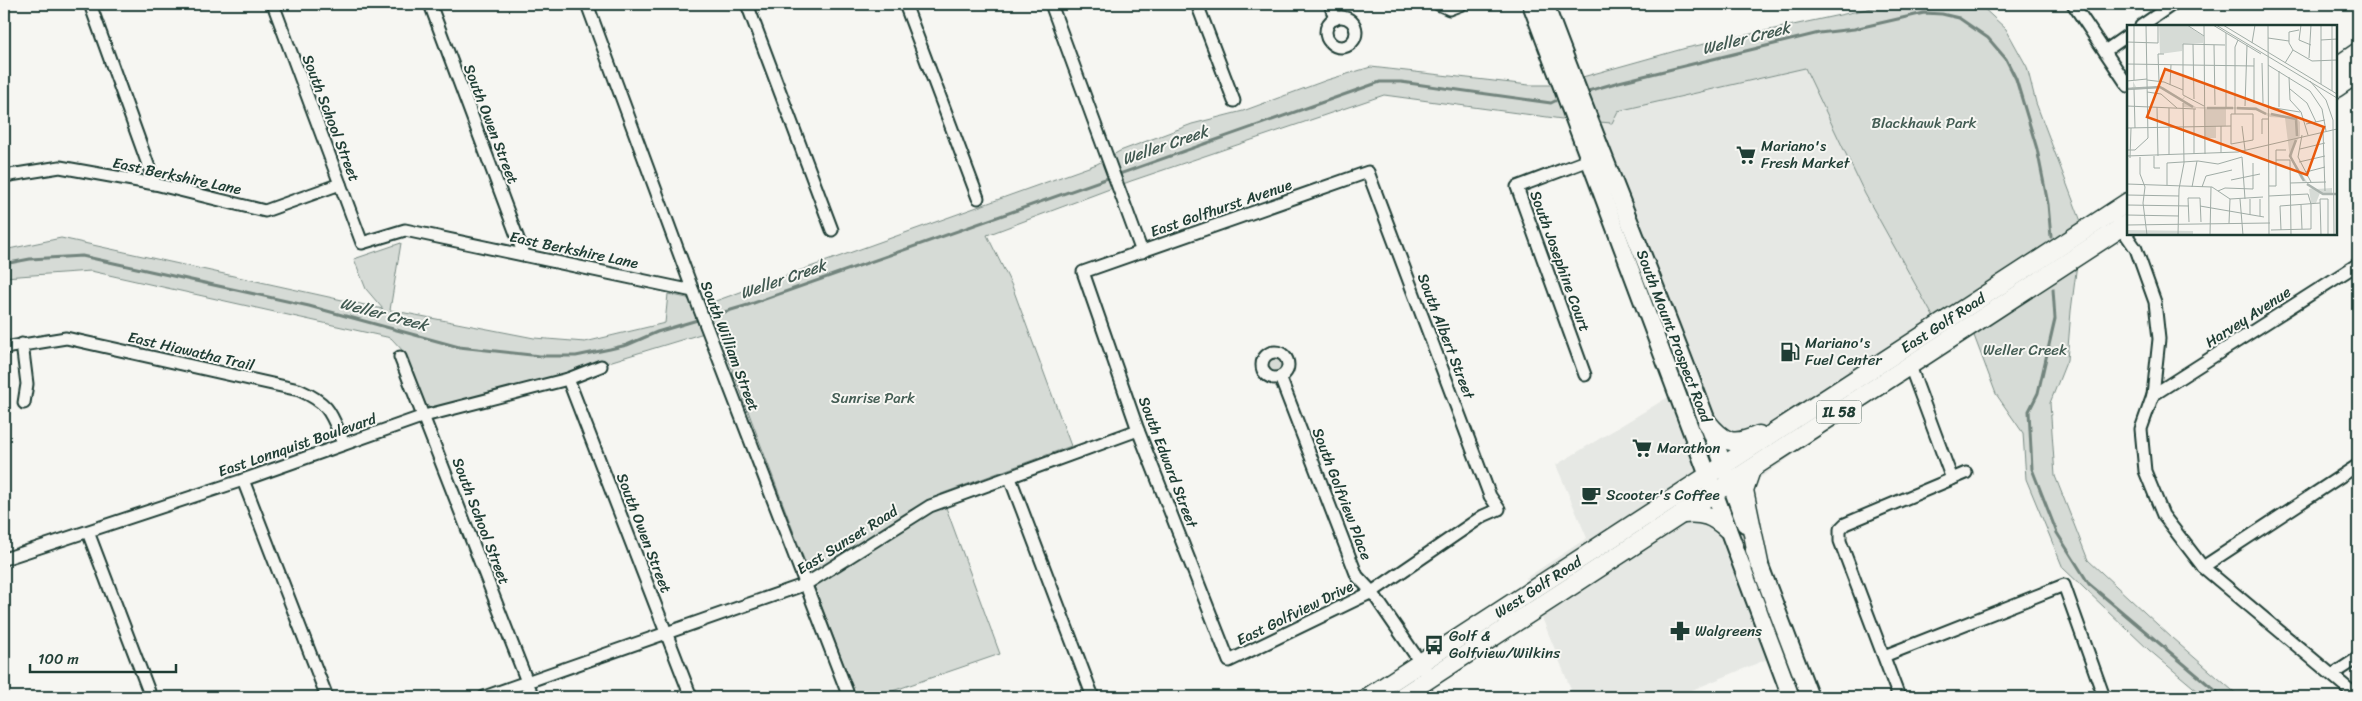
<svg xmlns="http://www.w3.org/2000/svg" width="2362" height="701" font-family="Sriracha,sans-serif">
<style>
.built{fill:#e6e8e4}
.green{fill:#d6dbd6;stroke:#7a8c85}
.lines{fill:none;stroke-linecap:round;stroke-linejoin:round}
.stream{stroke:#72847d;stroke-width:3}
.minor-casing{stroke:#1f3d34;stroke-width:15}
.secondary-casing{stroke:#1f3d34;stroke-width:20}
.primary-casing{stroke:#1f3d34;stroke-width:21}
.minor{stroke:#f6f6f2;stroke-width:11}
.secondary{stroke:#f6f6f2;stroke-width:16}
.primary{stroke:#f6f6f2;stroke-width:18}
.labels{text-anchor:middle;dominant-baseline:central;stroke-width:4;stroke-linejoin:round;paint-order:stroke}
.shield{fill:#f6f6f2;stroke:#60746d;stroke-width:1}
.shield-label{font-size:14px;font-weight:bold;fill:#1f3d34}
.street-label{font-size:15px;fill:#1f3d34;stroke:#f6f6f2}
.park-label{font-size:15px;fill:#445d54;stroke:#f6f6f2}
.poi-label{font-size:15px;fill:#1f3d34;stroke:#f6f6f2;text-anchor:start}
.water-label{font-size:16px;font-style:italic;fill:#425a52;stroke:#f6f6f2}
.inset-river{fill:none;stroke:#aab3ae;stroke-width:2.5}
.inset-road{fill:none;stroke:#a0aca6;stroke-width:1}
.view{fill:#e8590c;fill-opacity:0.15;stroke:#e8590c;stroke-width:2.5}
.inset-edge{fill:none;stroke:#1f3d34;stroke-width:2.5}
</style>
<rect width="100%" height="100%" fill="#f6f6f2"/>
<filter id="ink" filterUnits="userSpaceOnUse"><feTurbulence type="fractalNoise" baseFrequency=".02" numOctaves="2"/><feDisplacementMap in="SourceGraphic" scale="10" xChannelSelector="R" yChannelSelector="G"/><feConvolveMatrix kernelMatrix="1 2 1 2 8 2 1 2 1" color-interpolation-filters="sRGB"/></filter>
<g filter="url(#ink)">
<path class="built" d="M 1805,68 L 1865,194 L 1934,318 L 1948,349 L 1751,484 L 1749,498 L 1797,647 L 1675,697 L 1574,697 L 1526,578 L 1587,538 L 1556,465 L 1670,396 L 1569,138 L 1599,122 L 1612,123 L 1618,111 Z"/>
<g class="green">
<path d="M 1891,4 L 1979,4 L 2006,29 L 2027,67 L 2036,103 L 2082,224 L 2071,311 L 2067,360 L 2050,403 L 2055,476 L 2088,560 L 2172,638 L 2240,697 L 2205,697 L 2149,650 L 2063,568 L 2026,479 L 2023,433 L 1996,394 L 1973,333 L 2037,290 L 2041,247 L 1934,318 L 1865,194 L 1805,68 L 1618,111 L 1612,123 L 1599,122 L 1592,103 L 1562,119 L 1384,95 L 1131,181 L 987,235 L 1012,286 L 1071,446 L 941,494 L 1000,654 L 875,697 L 856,697 L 717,329 L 599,365 L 436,407 L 429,407 L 424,402 L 404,352 L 391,338 L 91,271 L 4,277 L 4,250 L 61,238 L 383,309 L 366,289 L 354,259 L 401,243 L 390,310 L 534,338 L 585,342 L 665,323 L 668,294 L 687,298 L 696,308 L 1097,164 L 1120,151 L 1192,124 L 1243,111 L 1327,80 L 1371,67 L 1529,85 L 1554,85 L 1686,48 Z"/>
<circle cx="1274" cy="365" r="8"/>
</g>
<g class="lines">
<g class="stream">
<path d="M 1585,92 L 1619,82 L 1819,33 L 1854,29 L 1924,13 L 1942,14 L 1959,18 L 1988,38 L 2006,59 L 2016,79 L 2037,149 L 2048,204 L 2051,237"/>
<path d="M 4,264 L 30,259 L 82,256 L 309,306 L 459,347 L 540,356 L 576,356 L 610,349 L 627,345 L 657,332 L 748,305 L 1380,82 L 1401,82 L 1551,103 L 1555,101"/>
<path d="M 2053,289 L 2055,319 L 2038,393 L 2029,411 L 2032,469 L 2057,533 L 2089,584 L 2223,697"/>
</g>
<defs>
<g id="minor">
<path d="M 90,4 L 155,184"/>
<path d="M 273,4 L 362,243 L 405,230 L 693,291"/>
<path d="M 430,4 L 524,255"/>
<path d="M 587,4 L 700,310 L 849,697"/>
<path d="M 747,4 L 832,230"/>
<path d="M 905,4 L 978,198"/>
<path d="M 1051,4 L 1142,252"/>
<path d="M 1197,4 L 1234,101"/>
<path d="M 1330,4 L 1335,19"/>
<path d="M 1438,4 L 1449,9 L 1462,4"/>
<path d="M 2073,4 L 2128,86"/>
<circle cx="1341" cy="32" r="15"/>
<path d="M 2141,26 L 2173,4"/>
<path d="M 2105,51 L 2128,35"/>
<path d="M 1368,172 L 1490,496 L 1499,509 L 1483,516 L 1372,592 L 1229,661 L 1138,430 L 1083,272 Z"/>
<path d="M 4,176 L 60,167 L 155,184 L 265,211 L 340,184"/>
<path d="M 2118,223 L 2136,249 L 2155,302 L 2159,339 L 2153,395 L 2141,429 L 2145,471 L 2163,515 L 2203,567 L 2358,697"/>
<path d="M 22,344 L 27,384 L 24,403"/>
<path d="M 4,348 L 66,338 L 299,390 C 331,404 331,414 344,444"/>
<circle cx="1275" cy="365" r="13"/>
<path d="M 400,357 L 533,697"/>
<path d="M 1910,366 L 1952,479"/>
<path d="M 1585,375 L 1517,187 L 1594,158"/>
<path d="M 1280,377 L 1357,576 L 1372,592 L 1431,678"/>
<path d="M 568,379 L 691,697"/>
<path d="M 2153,395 L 2358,264"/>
<path d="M 1010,478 L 1093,697"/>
<path d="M 243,480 L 327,697"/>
<path d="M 88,532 L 151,697"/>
<path d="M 4,559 L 243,480 L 424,416 L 568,379 L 601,366"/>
<path d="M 2203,567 L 2358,465"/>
<path d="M 1884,656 L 2064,585 L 2104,697"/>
<path d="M 2332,675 L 2358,658"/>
<path d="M 484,697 L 806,584 L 930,506 L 1138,430"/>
<path d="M 1899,697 L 1840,541 L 1840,529 L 1845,524 L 1966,473"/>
</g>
<g id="secondary">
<path d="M 1531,4 L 1791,697"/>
<path d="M 1545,4 C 1610,178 1683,349 1745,524"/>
<path d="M 1754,550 L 1810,697"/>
</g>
<g id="primary">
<path d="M 2336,67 L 2358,52"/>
<path d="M 2336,88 L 2358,73"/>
<path d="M 1707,422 C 1725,444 1733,446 1759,435"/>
<path d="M 1751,470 L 1744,490 L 1759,563"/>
<path d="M 1683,514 C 1703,512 1713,516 1727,529"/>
<path d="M 1368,697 L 2128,202"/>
<path d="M 1401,697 L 2128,223"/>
</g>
</defs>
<use href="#minor" class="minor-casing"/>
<use href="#secondary" class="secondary-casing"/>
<use href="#primary" class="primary-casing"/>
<use href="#minor" class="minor"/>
<use href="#secondary" class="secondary"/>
<use href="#primary" class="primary"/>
</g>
</g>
<defs>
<symbol id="supermarket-bare" viewBox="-9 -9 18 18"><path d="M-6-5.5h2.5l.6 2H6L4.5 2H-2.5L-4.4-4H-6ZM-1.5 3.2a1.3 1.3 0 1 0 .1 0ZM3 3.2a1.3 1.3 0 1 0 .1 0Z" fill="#1f3d34" stroke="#f6f6f2" stroke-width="2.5" paint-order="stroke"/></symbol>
<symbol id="fuel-bare" viewBox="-9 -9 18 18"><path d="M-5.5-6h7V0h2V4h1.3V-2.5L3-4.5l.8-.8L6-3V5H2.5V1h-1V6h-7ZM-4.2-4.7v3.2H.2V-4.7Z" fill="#1f3d34" stroke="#f6f6f2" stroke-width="2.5" paint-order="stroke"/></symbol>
<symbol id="cafe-bare" viewBox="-9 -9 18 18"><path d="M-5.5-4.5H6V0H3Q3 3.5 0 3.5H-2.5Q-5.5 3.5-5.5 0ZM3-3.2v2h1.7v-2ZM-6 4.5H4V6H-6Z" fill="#1f3d34" stroke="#f6f6f2" stroke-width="2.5" paint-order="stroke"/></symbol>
<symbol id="pharmacy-bare" viewBox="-9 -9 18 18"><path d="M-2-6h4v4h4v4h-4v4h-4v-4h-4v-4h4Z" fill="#1f3d34" stroke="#f6f6f2" stroke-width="2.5" paint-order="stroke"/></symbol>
<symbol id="bus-bare" viewBox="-9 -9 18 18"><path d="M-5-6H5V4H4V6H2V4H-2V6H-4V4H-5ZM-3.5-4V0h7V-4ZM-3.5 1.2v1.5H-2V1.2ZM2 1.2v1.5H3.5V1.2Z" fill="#1f3d34" stroke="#f6f6f2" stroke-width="2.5" paint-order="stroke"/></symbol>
</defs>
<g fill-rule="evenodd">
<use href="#supermarket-bare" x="1732" y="141" width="28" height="28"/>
<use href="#fuel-bare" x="1776" y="338" width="28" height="28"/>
<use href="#supermarket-bare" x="1628" y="434" width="28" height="28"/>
<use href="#cafe-bare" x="1577" y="481" width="28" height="28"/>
<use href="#pharmacy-bare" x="1666" y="617" width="28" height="28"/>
<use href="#bus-bare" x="1420" y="631" width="28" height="28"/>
</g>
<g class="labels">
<rect class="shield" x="1816.5" y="400.5" width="45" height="23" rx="4"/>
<g class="shield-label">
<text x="1839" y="412">IL 58</text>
</g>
<g class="street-label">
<text transform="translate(331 118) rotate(69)">South School Street</text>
<text transform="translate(491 124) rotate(69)">South Owen Street</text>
<text transform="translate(177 176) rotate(12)">East Berkshire Lane</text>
<text transform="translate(1221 208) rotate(-19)">East Golfhurst Avenue</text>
<text transform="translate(574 250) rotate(12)">East Berkshire Lane</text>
<text transform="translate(1560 261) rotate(70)">South Josephine Court</text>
<text transform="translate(2248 317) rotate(-33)">Harvey Avenue</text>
<text transform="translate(1943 323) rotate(-33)">East Golf Road</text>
<text transform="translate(1446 336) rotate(69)">South Albert Street</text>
<text transform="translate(1674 336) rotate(69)">South Mount Prospect Road</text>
<text transform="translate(730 346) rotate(69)">South William Street</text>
<text transform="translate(191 351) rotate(13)">East Hiawatha Trail</text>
<text transform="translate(297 445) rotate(-19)">East Lonnquist Boulevard</text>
<text transform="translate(1168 462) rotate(69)">South Edward Street</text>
<text transform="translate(1342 494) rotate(69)">South Golfview Place</text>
<text transform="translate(481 521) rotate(69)">South School Street</text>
<text transform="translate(644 533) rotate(69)">South Owen Street</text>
<text transform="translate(847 540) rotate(-32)">East Sunset Road</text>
<text transform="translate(1538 587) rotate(-33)">West Golf Road</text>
<text transform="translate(1295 613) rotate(-26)">East Golfview Drive</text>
</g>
<g class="park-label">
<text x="1924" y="123">Blackhawk Park</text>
<text x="2025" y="350">Weller Creek</text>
<text x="873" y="398">Sunrise Park</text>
</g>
<g class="poi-label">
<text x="1761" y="146">Mariano's<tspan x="1761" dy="17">Fresh Market</tspan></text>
<text x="1805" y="343">Mariano's<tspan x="1805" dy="17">Fuel Center</tspan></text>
<text x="1657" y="448">Marathon</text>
<text x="1606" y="495">Scooter's Coffee</text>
<text x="1695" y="631">Walgreens</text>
<text x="1449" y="636">Golf &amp;<tspan x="1449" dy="17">Golfview/Wilkins</tspan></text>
</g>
<g class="water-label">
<text transform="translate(1746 38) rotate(-14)">Weller Creek</text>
<text transform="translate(1165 145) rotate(-19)">Weller Creek</text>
<text transform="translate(783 279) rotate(-19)">Weller Creek</text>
<text transform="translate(384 314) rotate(15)">Weller Creek</text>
</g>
</g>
<g transform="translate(2127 25)">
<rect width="210" height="210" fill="#f6f6f2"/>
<path d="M 32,0 L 59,0 L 76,11 L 76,18 L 56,19 L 55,26 L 33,29 ZM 6,56 L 9,62 L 36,62 L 55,74 L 59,70 L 56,75 L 69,82 L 129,82 L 140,88 L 169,92 L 173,97 L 173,111 L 166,122 L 165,133 L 182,160 L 189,164 L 205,163 L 205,169 L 193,168 L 189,178 L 184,178 L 182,164 L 186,163 L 174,154 L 163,133 L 158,93 L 143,92 L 129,85 L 99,84 L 99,101 L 89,101 L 89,113 L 78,113 L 78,84 L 56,82 L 56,77 L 33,63 L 0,65 L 6,62 ZM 0,205 L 66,206 L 66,210 L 0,210 Z" fill="#d6dbd6"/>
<path class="inset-river" d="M 0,64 L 33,62 L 66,82M 80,83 L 106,83M 110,83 L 129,84 L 139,89M 144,89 L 169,94 L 170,111M 169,115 L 163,131 L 177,156M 180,159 L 196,169 L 209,169"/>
<path class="inset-road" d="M 7,0 L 7,55M 60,0 L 77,11M 77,0 L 78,129M 86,0 L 134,29M 89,0 L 210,73M 96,0 L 210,69M 141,0 L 142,210M 174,0 L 172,15 L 184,20M 172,5 L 162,7 L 162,18 L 166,25 L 185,36 L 210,35M 141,13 L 162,16M 194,15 L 210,14M 0,17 L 31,18 L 31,0M 125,18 L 128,0M 66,19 L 67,74M 87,20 L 88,80M 127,33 L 127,78M 182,33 L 184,0M 135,38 L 136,78M 158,38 L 166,25M 0,39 L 127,41M 141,40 L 183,66 L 195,84 L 199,106M 152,46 L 152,82M 162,52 L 163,75 L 174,87 L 181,110M 20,55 L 37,57 L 56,65M 0,56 L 20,54M 32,56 L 31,29 L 37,29M 183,56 L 199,75 L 206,95 L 207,210M 194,59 L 194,0M 43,60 L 44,40M 7,64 L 8,103M 163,64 L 180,78 L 189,97M 205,66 L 205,0M 20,67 L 34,69 L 50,83M 0,81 L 69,84M 77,81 L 56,70 L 56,19 L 98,20M 118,81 L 120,20M 30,82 L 31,131M 99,82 L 99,8M 141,82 L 173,87M 67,84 L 67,129M 104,89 L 126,89 L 126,115 L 104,119 ZM 108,89 L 108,22 L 111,15M 179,99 L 198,95M 94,101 L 94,128M 115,101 L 118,125M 0,103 L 104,101M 196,106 L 198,166M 135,109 L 135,94 L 142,94M 175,110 L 171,132 L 184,157M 173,124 L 198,118M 0,125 L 8,125 L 21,113 L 19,0M 42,130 L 42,83M 0,131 L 111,127 L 210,104M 27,131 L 27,143 L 33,143M 13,132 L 13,149 L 18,162 L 16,178 L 20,210M 115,132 L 118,174M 3,133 L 4,103M 149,135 L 163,135 L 164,210M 172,137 L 198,131M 179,147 L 198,142M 104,155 L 133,149M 163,158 L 199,157M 0,159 L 85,162 L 103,174 L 136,172M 40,160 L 40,138 L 71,136 L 91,139 L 115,132M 142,161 L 149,161 L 149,125 L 159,125M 65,162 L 70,136M 75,162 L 79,151 L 105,145M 91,166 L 98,163 L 126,164 L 126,138M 0,170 L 52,171M 142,171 L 181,169 L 184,179 L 184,204 L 144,205M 113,174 L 116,210M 123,174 L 123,190M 0,180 L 62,181M 174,180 L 175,204M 73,181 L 137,192M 0,190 L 52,191M 133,191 L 133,174M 62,197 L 61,173 L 73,173 L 74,197M 102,198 L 103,174M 0,200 L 143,198M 154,205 L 153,181 L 193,178M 51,210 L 52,164 L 57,138 L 56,78M 83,210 L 84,162M 194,210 L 193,174 L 201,174 L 201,210"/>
<path class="view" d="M 38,44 L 197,102 L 180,150 L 20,92 Z"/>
<rect width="210" height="210" class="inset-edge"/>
</g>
<rect width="2362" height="701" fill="none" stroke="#f6f6f2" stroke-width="20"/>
<rect x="10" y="10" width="2342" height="681" fill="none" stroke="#1f3d34" stroke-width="2" filter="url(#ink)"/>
<path d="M30 664v8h146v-8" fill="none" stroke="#1f3d34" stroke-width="2.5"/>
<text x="38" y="664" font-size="15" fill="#1f3d34" stroke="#f6f6f2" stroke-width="4" paint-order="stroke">100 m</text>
</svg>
